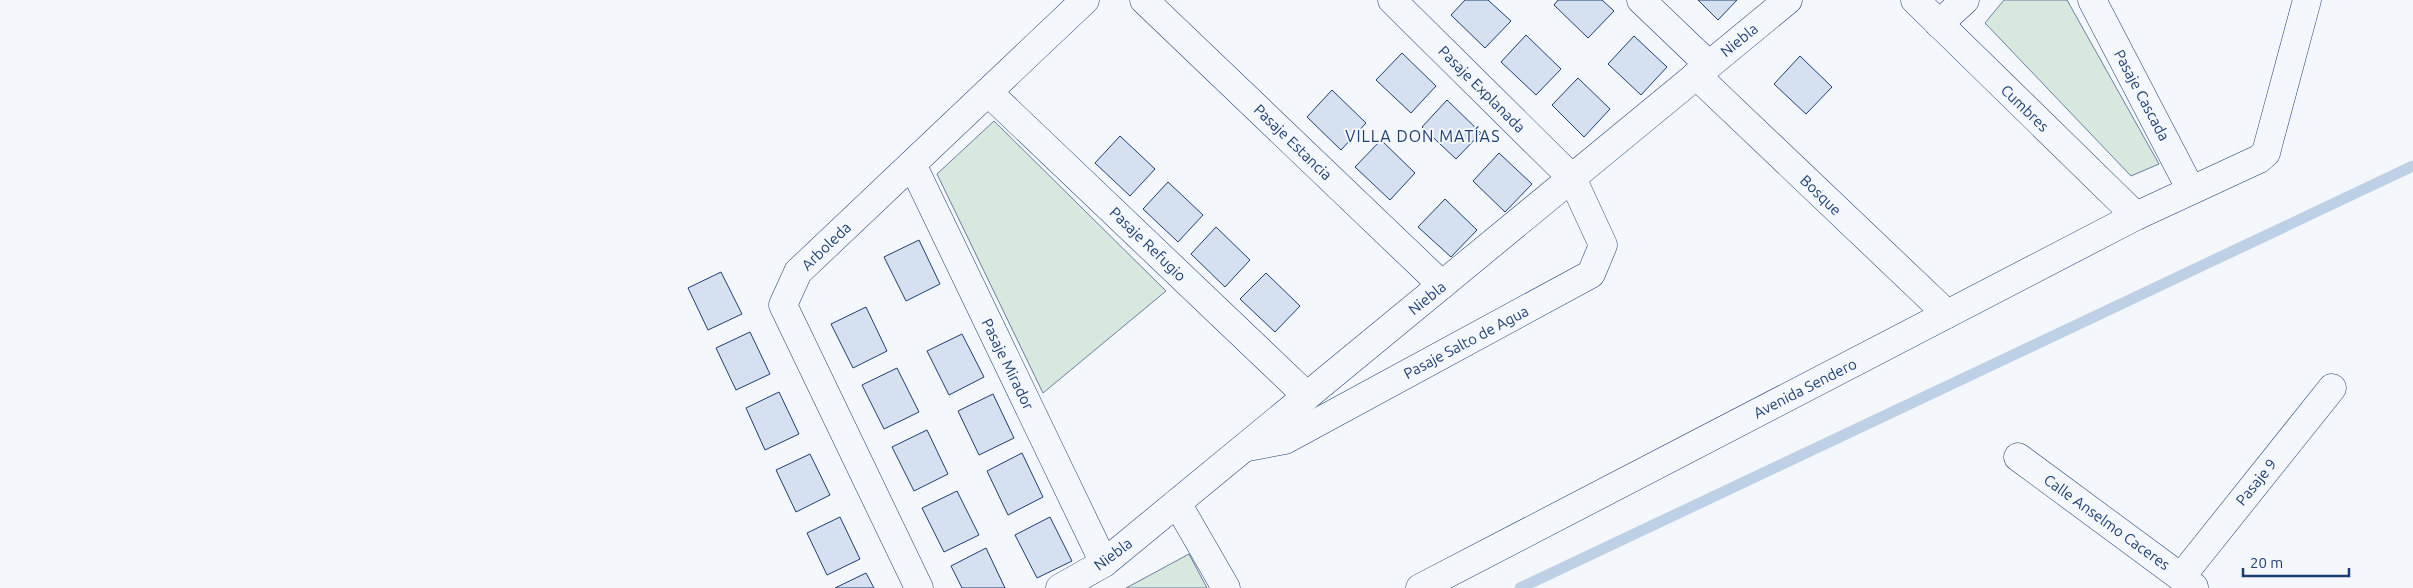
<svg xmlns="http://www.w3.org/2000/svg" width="2413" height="588" font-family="Ubuntu,sans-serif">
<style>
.green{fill:#d7e8df;stroke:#687fa3}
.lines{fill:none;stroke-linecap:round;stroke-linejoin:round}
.stream{stroke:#bed0e5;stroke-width:11}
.building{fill:#d5e0f0;stroke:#1d3f73}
.street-casing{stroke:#1d3f73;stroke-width:29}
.street{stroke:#f4f7fb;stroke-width:28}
.labels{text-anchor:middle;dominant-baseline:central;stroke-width:4;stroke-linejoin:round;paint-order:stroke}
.street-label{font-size:15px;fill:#1d3f73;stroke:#f4f7fb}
.neighbourhood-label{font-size:16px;letter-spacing:1px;fill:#1d3f73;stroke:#f4f7fb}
</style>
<rect width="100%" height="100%" fill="#f4f7fb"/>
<g class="green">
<path d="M 2004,0 L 2067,0 L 2159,164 L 2131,176 L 1985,23 Z"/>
<path d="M 994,121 L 1166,291 L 1043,393 L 937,174 Z"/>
<path d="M 1189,554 L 1207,588 L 1126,588 Z"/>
</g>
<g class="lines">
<path class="stream" d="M 1520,588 L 2413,166"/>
</g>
<g class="building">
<path d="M 1465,0 L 1488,0 L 1511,21 L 1485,48 L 1451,15 Z"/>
<path d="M 1558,0 L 1602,0 L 1614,11 L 1588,38 L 1554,5 Z"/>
<path d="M 1698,0 L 1737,0 L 1718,20 Z"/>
<path d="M 1526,35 L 1561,69 L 1536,95 L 1501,62 Z"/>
<path d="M 1634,36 L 1667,67 L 1641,95 L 1608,64 Z"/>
<path d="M 1402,53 L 1436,86 L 1411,113 L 1376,80 Z"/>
<path d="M 1800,56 L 1832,87 L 1806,114 L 1774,84 Z"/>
<path d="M 1578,78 L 1610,109 L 1584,137 L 1552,105 Z"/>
<path d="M 1332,90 L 1366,123 L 1341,150 L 1307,117 Z"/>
<path d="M 1447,100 L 1481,133 L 1456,159 L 1422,127 Z"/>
<path d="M 1120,136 L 1155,169 L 1130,196 L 1095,163 Z"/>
<path d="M 1381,140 L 1415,173 L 1390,200 L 1355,167 Z"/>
<path d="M 1499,153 L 1532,184 L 1505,212 L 1473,181 Z"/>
<path d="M 1168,182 L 1203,215 L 1178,242 L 1143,209 Z"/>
<path d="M 1445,199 L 1477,230 L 1451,257 L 1418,227 Z"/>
<path d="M 1216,227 L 1250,260 L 1225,287 L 1191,254 Z"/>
<path d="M 919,240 L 940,284 L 906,301 L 884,257 Z"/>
<path d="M 721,272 L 742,314 L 708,330 L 688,288 Z"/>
<path d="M 1266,273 L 1300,306 L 1275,332 L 1240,299 Z"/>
<path d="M 866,307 L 887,351 L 853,368 L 831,324 Z"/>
<path d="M 750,332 L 770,374 L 736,390 L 716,348 Z"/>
<path d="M 962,334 L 984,377 L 949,395 L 927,351 Z"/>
<path d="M 897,368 L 919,412 L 884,429 L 862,385 Z"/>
<path d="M 779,392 L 799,434 L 765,450 L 746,408 Z"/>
<path d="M 993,394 L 1014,438 L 979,455 L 958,411 Z"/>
<path d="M 927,430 L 948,474 L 914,491 L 892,447 Z"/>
<path d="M 1022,453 L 1043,497 L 1008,515 L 987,471 Z"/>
<path d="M 810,454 L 830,495 L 796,512 L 776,470 Z"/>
<path d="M 957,491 L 979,535 L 944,552 L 922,508 Z"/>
<path d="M 840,517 L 860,559 L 827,575 L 807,533 Z"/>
<path d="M 1050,517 L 1072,561 L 1037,578 L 1015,535 Z"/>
<path d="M 986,548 L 1005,588 L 962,588 L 951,566 Z"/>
<path d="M 866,573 L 874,588 L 835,588 Z"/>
</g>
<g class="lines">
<defs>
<g id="street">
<path d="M 1144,0 L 1442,285"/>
<path d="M 1641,0 L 1709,65"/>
<path d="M 1915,0 L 2136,216"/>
<path d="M 2092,0 L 2191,190"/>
<path d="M 1939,24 L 1965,0"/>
<path d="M 1696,75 L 1947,314"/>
<path d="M 988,92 L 1307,396"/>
<path d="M 912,164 L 1104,563"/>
<path d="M 1248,447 L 1285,440 L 1591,274 L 1603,245 L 1572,178 L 1392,0"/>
<path d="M 2018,457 L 2194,587"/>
<path d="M 1177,503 L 1226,588"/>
<path d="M 2181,577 L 2332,388"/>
<path d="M 919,588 L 783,305 L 798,272 L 1085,0"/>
<path d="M 1060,588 L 1104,563 L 1788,0"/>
<path d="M 1420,588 L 2136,216 L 2259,159 L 2266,153 L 2268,145 L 2307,0"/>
</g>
</defs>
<use href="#street" class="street-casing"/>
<use href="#street" class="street"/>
</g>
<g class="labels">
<g class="street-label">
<text transform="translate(1739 40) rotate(-39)">Niebla</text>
<text transform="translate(1482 89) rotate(45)">Pasaje Explanada</text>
<text transform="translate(2142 95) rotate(62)">Pasaje Cascada</text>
<text transform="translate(2025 108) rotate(44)">Cumbres</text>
<text transform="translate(1293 142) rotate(44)">Pasaje Estancia</text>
<text transform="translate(1821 195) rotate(44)">Bosque</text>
<text transform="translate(1148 244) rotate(44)">Pasaje Refugio</text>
<text transform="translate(826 246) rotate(-44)">Arboleda</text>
<text transform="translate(1427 298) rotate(-39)">Niebla</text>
<text transform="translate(1466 342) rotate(-28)">Pasaje Salto de Agua</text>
<text transform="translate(1008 364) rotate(64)">Pasaje Mirador</text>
<text transform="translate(1805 388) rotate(-27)">Avenida Sendero</text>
<text transform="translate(2256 482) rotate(-51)">Pasaje 9</text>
<text transform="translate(2107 522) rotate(36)">Calle Anselmo Caceres</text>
<text transform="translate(1113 554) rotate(-37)">Niebla</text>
</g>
<g class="neighbourhood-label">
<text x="1423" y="136">VILLA DON MATÍAS</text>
</g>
</g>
<path d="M2243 568v8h106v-8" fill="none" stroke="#1d3f73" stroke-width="2.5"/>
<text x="2250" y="568" font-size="15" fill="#1d3f73" stroke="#f4f7fb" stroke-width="4" paint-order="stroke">20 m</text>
</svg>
